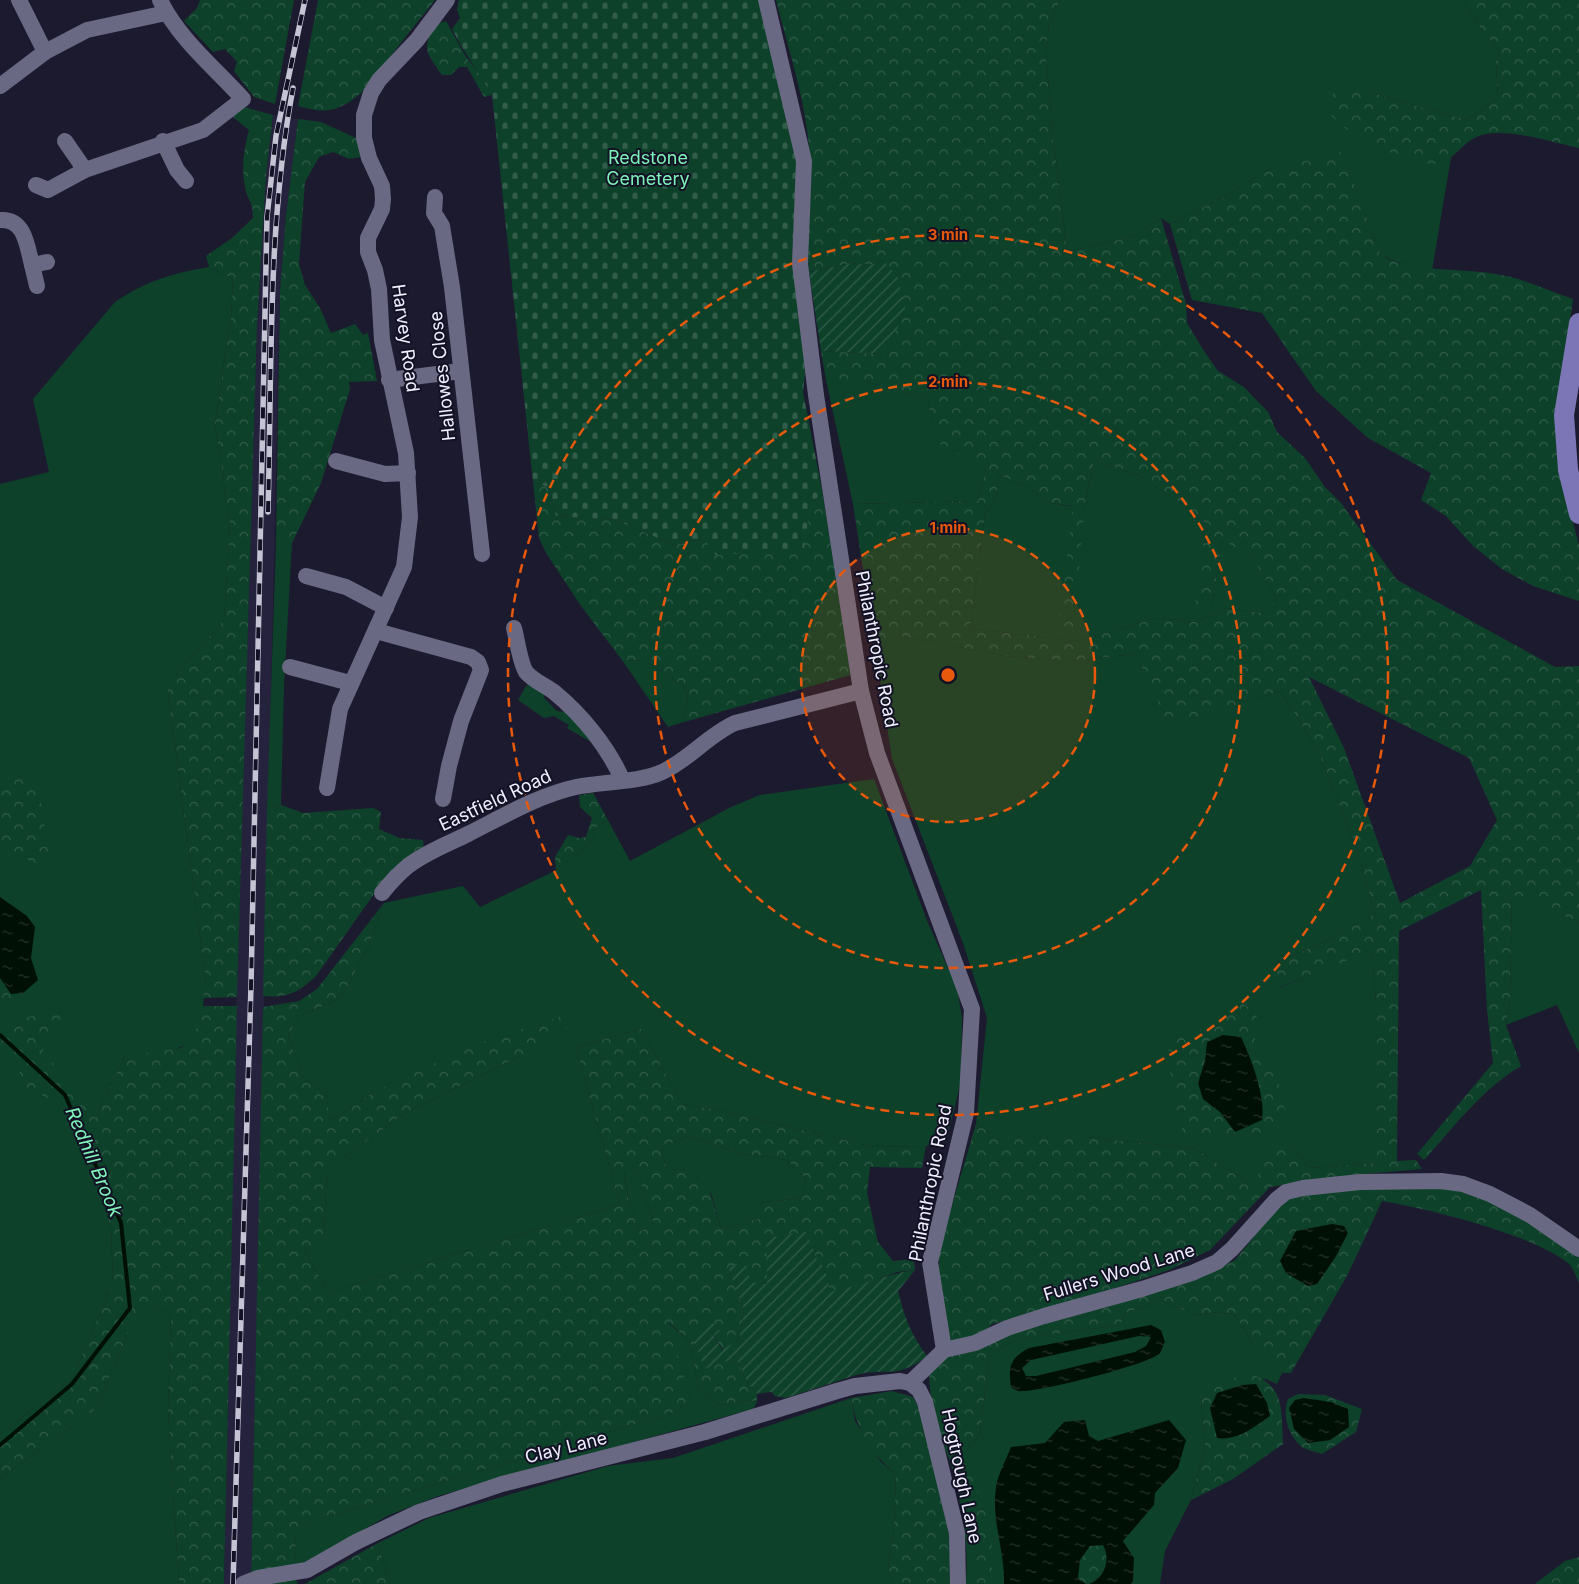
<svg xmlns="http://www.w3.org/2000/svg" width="1579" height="1584" font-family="Inter,sans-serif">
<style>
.built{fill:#25223d}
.grass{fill:#0e412a}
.forest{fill:url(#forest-crowns);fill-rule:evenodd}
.cemetery{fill:url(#cemetery-stones)}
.garden{fill:url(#garden-furrows)}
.water{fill:url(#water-ripples);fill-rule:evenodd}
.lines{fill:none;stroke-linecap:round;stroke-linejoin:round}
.stream{stroke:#001005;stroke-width:4}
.minor{stroke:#6a6983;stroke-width:16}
.major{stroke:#7c76b6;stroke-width:20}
.rail-casing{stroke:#c5c4d4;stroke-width:5.5}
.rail{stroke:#131125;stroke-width:4;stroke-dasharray:11;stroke-linecap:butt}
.ring{fill:none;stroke:#e8590c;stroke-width:2.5;stroke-dasharray:9 6}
.labels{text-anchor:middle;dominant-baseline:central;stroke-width:4;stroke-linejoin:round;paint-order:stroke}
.park-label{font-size:18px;fill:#7df3b8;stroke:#131125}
.street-label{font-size:18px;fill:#f0effe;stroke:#131125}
.water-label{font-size:19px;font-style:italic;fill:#80f6bb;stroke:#131125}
.centre{fill:#e8590c;stroke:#131125;stroke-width:2.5}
.ring-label{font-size:15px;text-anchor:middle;font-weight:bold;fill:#e8590c;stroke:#131125;stroke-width:4;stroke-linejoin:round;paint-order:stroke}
</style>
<defs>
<pattern id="forest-crowns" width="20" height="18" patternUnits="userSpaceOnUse" patternTransform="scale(1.25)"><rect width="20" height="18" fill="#0e412a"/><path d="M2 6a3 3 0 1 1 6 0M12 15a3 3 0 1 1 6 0" fill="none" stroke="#315d4a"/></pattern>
<pattern id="cemetery-stones" width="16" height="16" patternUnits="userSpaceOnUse" patternTransform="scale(1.25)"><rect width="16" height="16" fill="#0e412a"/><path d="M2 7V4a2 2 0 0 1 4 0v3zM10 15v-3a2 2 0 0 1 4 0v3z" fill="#315d4a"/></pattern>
<pattern id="garden-furrows" width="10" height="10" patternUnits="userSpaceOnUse" patternTransform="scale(1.25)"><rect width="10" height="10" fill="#0e412a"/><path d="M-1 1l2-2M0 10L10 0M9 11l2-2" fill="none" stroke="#315d4a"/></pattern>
<pattern id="water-ripples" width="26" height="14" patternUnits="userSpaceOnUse" patternTransform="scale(1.25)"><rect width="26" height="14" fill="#001005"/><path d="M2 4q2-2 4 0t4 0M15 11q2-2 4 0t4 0" fill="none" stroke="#26332a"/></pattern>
</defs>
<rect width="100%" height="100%" fill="#1c1a2f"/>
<path class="built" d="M 273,115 L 298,119 L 286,215 L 280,292 L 251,1584 L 224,1584 L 236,1017 L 257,326 L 266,175 Z"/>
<g class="grass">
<path d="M 1060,0 L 1463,0 L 1483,32 L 1499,50 L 1496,62 L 1498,98 L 1467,120 L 1361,90 L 1438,164 L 1451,158 L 1432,270 L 1410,266 L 1381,256 L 1342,153 L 1267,170 L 1230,194 L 1170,224 L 1161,218 L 1134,236 L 1067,252 L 1052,129 L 1046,53 L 1049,24 Z"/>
<path d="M 209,267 L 233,279 L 231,318 L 215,423 L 230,524 L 224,620 L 167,685 L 206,981 C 204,995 202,1025 195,1036 C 182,1055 145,1053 125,1056 L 95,1118 L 78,1138 L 98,1181 L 111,1228 L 113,1282 L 72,1379 L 0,1434 L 0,484 L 49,472 L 33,399 L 115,302 C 146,281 173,273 209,267 Z"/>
<path d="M 826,380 L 860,380 L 927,398 L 938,442 L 986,469 L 978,501 L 853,504 Z"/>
<path d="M 1094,461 L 1139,475 L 1192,511 L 1206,524 L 1212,605 L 1222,539 L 1251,556 L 1277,598 L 1264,613 L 1226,608 L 1195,622 L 1157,618 L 1076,641 L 970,628 L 985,514 L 996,498 L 999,475 L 1028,487 L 1045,502 L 1084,508 Z"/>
<path d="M 276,543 L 292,543 L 284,686 L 281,805 L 267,808 Z"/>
<path d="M 900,636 L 1006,656 L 1071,661 L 1136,654 L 1169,725 L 1280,691 L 1317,748 L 1356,846 L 1375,914 L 1322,943 L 1275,963 L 1281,987 L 1372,950 L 1376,1004 L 1376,1163 L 1309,1168 L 1291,1146 L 1251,1185 L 1194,1148 L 1083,1137 L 997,1137 L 976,1124 L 987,1018 L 963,943 L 892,759 L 876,653 Z"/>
<path d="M 622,660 L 646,661 L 681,684 L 688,693 L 684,722 L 668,727 Z"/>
<path d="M 531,684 L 544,693 L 544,698 L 557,711 L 566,712 L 590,738 L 589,741 L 567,728 L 569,725 L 554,716 L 544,718 L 518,700 L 526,686 Z"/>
<path d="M 874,779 L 928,923 L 957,988 L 962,1017 L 961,1081 L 946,1142 L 926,1146 L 874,1147 L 713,1109 L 682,1104 L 641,1029 L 576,1047 L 620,1205 L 328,1292 L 305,1251 L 324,1234 L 327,1170 L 405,1113 L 520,1056 L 374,1092 L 330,1121 L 326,1093 L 302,1077 L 288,1035 L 300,1016 L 341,998 L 368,948 L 384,903 L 463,886 L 480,907 L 567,865 L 566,862 L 589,844 L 596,828 L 608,820 L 630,861 L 731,807 L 760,795 Z"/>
<path d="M 1512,893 L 1579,922 L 1579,1053 L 1557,1005 L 1506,1025 L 1510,999 Z"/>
<path d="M 689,1136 L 739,1153 L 787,1160 L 806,1179 L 803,1198 L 758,1203 L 761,1218 L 721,1229 L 711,1193 L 690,1171 L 666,1169 L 662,1147 Z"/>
<path d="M 637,1170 L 654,1224 L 639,1232 L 629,1202 L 624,1172 Z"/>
<path d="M 1160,1300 L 1196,1315 L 1218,1312 L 1234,1314 L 1255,1347 L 1282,1373 L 1277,1384 L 1266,1379 L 1225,1381 L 1206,1394 L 1201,1402 L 1205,1446 L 1191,1500 L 1165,1551 L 1160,1584 L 966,1584 C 969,1537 961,1506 950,1461 L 964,1452 L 980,1435 L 989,1357 L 1003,1346 L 1021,1338 L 1121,1325 L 1124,1314 Z"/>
<path d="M 155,1306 L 171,1314 L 168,1409 L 179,1584 L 0,1584 L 0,1479 L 97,1408 L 130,1328 Z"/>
<path d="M 668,1323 L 690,1341 L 699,1391 L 721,1405 L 747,1400 L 757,1402 L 753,1409 L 438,1496 L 387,1516 L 307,1563 L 295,1565 L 296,1532 L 310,1522 L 675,1412 L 690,1401 Z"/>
<path d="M 851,1398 L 855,1421 L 881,1462 L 896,1474 L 894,1528 L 888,1567 L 893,1584 L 390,1584 L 378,1543 L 429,1518 L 608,1466 L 673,1458 Z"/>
</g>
<g class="forest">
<path d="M 200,0 L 294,0 L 275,104 L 254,97 L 234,71 L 237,62 L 225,49 L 213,52 L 184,21 L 197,8 Z"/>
<path d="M 318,0 L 435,0 L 361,93 C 338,112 326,114 298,106 Z"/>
<path d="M 776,0 L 1060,0 L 1049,24 L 1046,53 L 1052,129 L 1067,252 L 1134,236 L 1161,218 L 1186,304 L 1187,323 L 1204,351 L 1218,371 L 1244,387 L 1268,412 L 1277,432 L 1305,458 L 1325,487 L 1341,503 L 1397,580 L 1555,667 L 1579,666 L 1579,922 L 1512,894 L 1510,999 L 1506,1025 L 1521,1066 C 1482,1089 1454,1127 1424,1160 L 1417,1154 L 1493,1063 L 1487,1010 L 1481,890 L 1399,931 L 1397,1161 L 1416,1160 L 1422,1169 L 1353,1175 L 1270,1187 L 1210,1250 L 1169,1270 L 1068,1304 L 992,1324 L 982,1334 L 950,1341 C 941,1311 937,1277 940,1246 L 976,1124 L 997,1137 L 1083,1137 L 1194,1148 L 1251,1185 L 1279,1142 L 1291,1146 L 1309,1168 L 1376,1163 L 1376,1004 L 1372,951 L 1280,987 L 1275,963 L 1322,943 L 1375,914 L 1356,846 L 1317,748 L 1280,691 L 1169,726 L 1136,654 L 1071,661 L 1006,656 L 900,636 L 876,653 L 853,504 L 978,501 L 986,469 L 938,443 L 927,398 L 860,380 L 826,380 L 821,351 L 883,354 L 884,261 L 870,265 L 851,263 L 809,272 C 805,235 811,198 810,161 C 808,107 789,52 776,0 ZM 1094,461 L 1139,475 L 1192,511 L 1206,524 L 1195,605 L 1212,605 L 1222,540 L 1251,556 L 1277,598 L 1264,613 L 1226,608 L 1195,622 L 1157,618 L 1076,641 L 970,628 L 985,514 L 996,498 L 999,475 L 1028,487 L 1045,502 L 1073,506 L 1058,631 L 1074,631 L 1084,508 ZM 1309,677 L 1469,758 L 1497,820 L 1470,866 L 1400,903 L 1344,748 Z"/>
<path d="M 1463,0 L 1579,0 L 1579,148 C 1551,142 1509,128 1482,135 C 1463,140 1453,162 1438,164 C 1422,166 1376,148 1362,140 C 1350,134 1339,122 1329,114 L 1333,92 L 1361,90 L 1467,120 L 1498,98 L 1496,62 L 1499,50 L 1483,32 Z"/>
<path d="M 446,21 L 466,57 L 480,74 L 492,95 L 484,97 L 467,67 L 459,67 L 451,75 L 442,75 C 426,52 421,49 436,24 Z"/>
<path d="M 240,106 L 273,115 L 266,175 L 257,326 L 237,997 L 203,998 L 206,981 L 167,685 L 224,620 L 230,524 L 215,423 L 231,318 L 233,279 L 209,267 L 206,256 L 232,238 L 253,218 C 253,200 247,200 245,187 C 241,169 244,148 249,130 L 233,117 Z"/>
<path d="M 298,119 L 321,122 L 358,139 L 361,157 L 349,159 L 333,152 L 319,157 L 305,182 L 299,264 L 305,285 L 320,308 L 331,333 L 355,324 L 363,335 L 368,333 L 377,381 L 349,382 L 350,389 L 321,483 L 292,543 L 276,543 L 280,292 L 286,215 Z"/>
<path d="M 1342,152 L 1381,256 C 1423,275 1467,266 1511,277 C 1532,283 1552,292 1573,299 L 1567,344 L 1565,492 L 1579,545 L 1579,601 L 1533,586 L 1502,569 L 1473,546 L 1446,516 L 1421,500 L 1431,473 L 1368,438 L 1316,391 L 1262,313 L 1192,300 L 1170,224 L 1230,194 L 1267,170 Z"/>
<path d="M 533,482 L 548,487 L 556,516 L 616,520 L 674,545 L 702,539 L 811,501 L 823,495 L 851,675 L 684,722 L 688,693 L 681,684 L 646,661 L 622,660 L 581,606 L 546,553 L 539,538 Z"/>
<path d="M 37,775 L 50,863 L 37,866 L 19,854 L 0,857 L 0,788 L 15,780 Z"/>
<path d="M 593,793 L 608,820 L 596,828 L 589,844 L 566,862 L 567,865 L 556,871 L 555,857 L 568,835 L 579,838 L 586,837 L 592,818 L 580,807 L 579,795 Z"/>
<path d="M 281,805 L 303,813 L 373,808 L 381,812 L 379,829 L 399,838 L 423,840 L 424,850 L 379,887 L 316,976 C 298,993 288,998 263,996 L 267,808 Z"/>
<path d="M 384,903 L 368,948 L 341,998 L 300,1016 L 288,1035 L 302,1077 L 326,1093 L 330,1121 L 374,1092 L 469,1047 L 568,1014 L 571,1025 L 520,1056 L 405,1113 L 327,1170 L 324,1234 L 305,1251 L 328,1292 L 620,1205 L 576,1047 L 641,1029 L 682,1104 L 713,1109 L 874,1147 L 926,1146 L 922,1168 L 870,1167 L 867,1193 L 878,1242 L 893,1261 L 914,1259 L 915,1270 L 897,1272 L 855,1287 L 784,1303 L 767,1284 L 751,1283 L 728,1267 L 744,1310 L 739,1340 L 723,1350 L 714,1336 L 719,1331 L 705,1326 L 694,1334 L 730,1360 L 738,1362 L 747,1382 L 757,1394 L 757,1402 L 747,1400 L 721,1405 L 699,1391 L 690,1341 L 669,1323 L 690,1401 L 675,1412 L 310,1522 L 296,1532 L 295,1579 L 298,1584 L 251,1584 L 263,1007 L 299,1001 L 317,989 ZM 689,1136 L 739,1153 L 787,1160 L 806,1179 L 803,1198 L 757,1203 L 761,1218 L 721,1229 L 706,1179 L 690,1171 L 666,1169 L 662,1147 ZM 637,1170 L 654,1224 L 639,1232 L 629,1202 L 624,1173 Z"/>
<path d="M 0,978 L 11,994 L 14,1010 L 0,1015 Z"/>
<path d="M 1241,1003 L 1257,1012 L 1255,1041 L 1275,1069 L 1286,1115 C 1263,1147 1254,1140 1219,1131 L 1208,1143 L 1184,1136 L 1172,1094 L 1168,1044 L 1175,1033 L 1200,1032 L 1219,1023 L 1222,1010 ZM 1207,1042 L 1253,1062 L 1256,1081 L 1235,1132 L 1220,1112 L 1203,1099 L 1198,1082 L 1205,1061 Z"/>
<path d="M 59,1006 L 61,1019 L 48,1030 L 43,1050 L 95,1118 L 125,1056 L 181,1048 L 195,1035 L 202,1006 L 237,1006 L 224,1584 L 179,1584 L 168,1409 L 171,1314 L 155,1306 L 130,1328 L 97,1408 L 0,1479 L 0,1434 L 72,1379 L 113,1282 L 111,1228 L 98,1181 L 61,1105 L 22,1085 L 18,1064 L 0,1042 L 0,1030 L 33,1015 Z"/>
<path d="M 1432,1187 L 1467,1191 L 1532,1223 L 1579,1257 L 1579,1283 C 1576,1277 1573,1267 1568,1263 C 1531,1234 1429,1209 1382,1201 L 1348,1274 L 1291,1373 L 1282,1373 L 1255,1347 L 1234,1314 L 1218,1312 L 1196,1315 L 1160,1300 L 1124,1314 L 1121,1325 L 1021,1338 L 1003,1346 L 989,1357 L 980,1435 L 964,1452 L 950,1461 C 937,1432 930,1405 929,1373 L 938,1361 L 1001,1337 L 1210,1272 L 1235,1260 L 1278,1207 L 1293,1194 L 1325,1190 Z"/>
<path d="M 1249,1373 C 1286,1386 1281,1409 1283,1444 L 1233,1479 L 1191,1500 L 1205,1446 L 1201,1402 L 1206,1393 L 1225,1381 Z"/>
<path d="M 892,1391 L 913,1397 L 926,1421 L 952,1540 L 952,1584 L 893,1584 L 888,1568 L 894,1528 L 896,1474 C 872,1455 856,1429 851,1398 Z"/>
<path d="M 1298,1394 L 1325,1395 L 1362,1409 L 1356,1432 L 1322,1454 C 1316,1452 1307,1450 1302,1447 C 1288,1435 1282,1415 1288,1399 Z"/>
<path d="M 968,1466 L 977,1466 C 969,1489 990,1514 992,1537 C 993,1552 992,1569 992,1584 L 975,1584 C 977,1562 979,1537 975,1514 C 971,1492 962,1491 968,1466 Z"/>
<path d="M 378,1543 L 390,1584 L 305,1584 Z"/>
<path d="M 1103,1545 C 1111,1560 1105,1583 1086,1584 L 1078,1578 L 1080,1560 L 1090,1546 Z"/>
<path d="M 1579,1557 L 1579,1584 L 1535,1584 L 1565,1561 Z"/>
</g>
<path class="cemetery" d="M 459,0 L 761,0 L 796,144 L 801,318 L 805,374 L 803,392 L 823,495 L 811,501 L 804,548 L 716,555 L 702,539 L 674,545 L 616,520 L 556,516 L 548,487 L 533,482 L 492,95 C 479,72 464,53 452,29 L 460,18 L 457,9 Z"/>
<g class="garden">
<path d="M 884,261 L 898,278 L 906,312 L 883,354 L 821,351 L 809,272 L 851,263 L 870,265 Z"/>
<path d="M 806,1232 L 818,1262 L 825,1268 L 830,1292 C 859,1286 886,1274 915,1270 L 898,1291 C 904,1316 911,1335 927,1356 C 896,1381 884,1366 853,1376 C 831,1383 809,1391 786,1398 L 775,1396 L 771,1392 L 757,1394 L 747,1382 L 738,1362 L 730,1360 L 704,1369 L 693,1334 L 711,1321 L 720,1331 L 714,1336 L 722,1350 L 739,1340 L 744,1310 L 728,1267 L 745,1261 L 751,1282 L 767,1284 L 766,1238 Z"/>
</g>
<g class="water">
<path d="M 0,897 L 27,916 L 35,927 L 31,958 L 38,980 L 23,993 L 11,994 L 0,978 Z"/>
<path d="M 1223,1035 L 1241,1037 C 1251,1058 1266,1097 1262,1120 L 1235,1132 L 1220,1112 L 1203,1099 L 1198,1083 L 1205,1061 L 1207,1042 Z"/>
<path d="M 1332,1224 L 1344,1226 L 1348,1233 L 1335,1258 L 1317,1284 L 1308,1286 L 1286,1273 L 1280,1261 L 1296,1231 Z"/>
<path d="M 1151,1325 L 1161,1330 L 1165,1342 C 1163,1345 1162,1350 1160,1353 C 1151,1364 1033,1394 1018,1391 C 1015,1390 1013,1388 1011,1387 C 1008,1366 1010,1358 1029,1348 ZM 1139,1336 L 1151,1337 L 1146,1346 L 1135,1352 L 1036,1376 L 1026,1376 L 1022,1368 L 1031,1360 Z"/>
<path d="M 1256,1384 L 1267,1403 L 1270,1416 C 1254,1427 1238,1441 1217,1438 L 1210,1408 L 1217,1393 L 1242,1385 Z"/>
<path d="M 1304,1398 L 1331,1402 L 1348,1409 L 1349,1427 L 1330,1440 L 1308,1443 L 1294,1429 L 1289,1408 L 1295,1400 Z"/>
<path d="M 1085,1420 L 1089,1436 L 1098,1441 L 1169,1420 L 1186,1440 L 1178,1468 L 1155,1493 L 1154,1505 L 1123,1541 L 1134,1558 L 1133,1581 L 1131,1584 L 1089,1584 C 1105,1578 1111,1559 1103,1545 L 1090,1546 L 1080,1560 L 1078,1578 L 1086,1584 L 1004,1584 C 1005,1551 991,1520 996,1487 C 998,1474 1006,1460 1011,1447 L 1045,1443 L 1064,1422 Z"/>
</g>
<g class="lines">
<path class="stream" d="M 0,1035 L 65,1095 L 121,1223 L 130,1308 L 72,1384 L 0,1445"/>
<g class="minor">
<path d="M 19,0 L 45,52"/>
<path d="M 766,0 L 804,161 L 800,264 L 816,395 L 861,691 L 877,753 L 972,1009 L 966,1113 L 930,1262 L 944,1350"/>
<path d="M 0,86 L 45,52 L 87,30 L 166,13"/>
<path d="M 65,141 L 85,170"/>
<path d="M 163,141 L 177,170 L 186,181"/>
<path d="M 36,185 L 48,190 L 85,170 L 203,130 L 243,99 C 215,68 178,38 160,0"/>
<path d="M 435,197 L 434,213 L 442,226 L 452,287 L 482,554"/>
<path d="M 0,220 C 25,218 27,246 32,265 L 47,262"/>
<path d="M 32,265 L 37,286"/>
<path d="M 389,380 L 461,371"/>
<path d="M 336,461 L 385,474 L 408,473"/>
<path d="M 306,576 L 346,587 L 386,608"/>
<path d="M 514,628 C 517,639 520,663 526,672 C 532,680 546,686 554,692 C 582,715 608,747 622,779"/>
<path d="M 376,631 L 471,657 L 478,662 L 481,670 L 461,721 L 449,766 L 443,799"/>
<path d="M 290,667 L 350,683"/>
<path d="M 327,788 L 340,709 L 404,567 L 410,517 L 406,453 L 382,340 L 379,289 L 375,270 L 368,252 L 368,238 L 382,209 L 383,199 L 382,186 L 369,158 L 364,138 L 364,115 L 371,93 L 379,80 L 417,40 L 447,0"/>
<path d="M 382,893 C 390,883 398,874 408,866 C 426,852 448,844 468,834 C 502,817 539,795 576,787 C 601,782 641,782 662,772 C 689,760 708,735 735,723 L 861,691"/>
<path d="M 910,1383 L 944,1350 L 975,1343 L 1007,1328 L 1044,1316 L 1142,1289 L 1192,1273 L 1217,1262 L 1232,1249 L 1276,1200 L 1286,1192 L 1303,1188 L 1360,1182 L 1441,1181 L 1463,1184 L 1490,1194 L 1530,1215 L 1579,1249"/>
<path d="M 243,1584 L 258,1578 L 307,1570 L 356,1542 L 419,1512 L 502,1484 L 705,1432 L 837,1391 L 855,1386 L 900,1381 L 910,1383 L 919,1390 L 925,1402 L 957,1533 L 958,1584"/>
</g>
<path class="major" d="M 1579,323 L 1564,415 L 1568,470 L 1579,514"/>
<defs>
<g id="rail">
<path d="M 268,512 C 272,371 267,227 293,88"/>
<path d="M 233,1584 L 251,986 L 267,217 L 276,136 L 305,0"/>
</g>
</defs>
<use href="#rail" class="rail-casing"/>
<use href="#rail" class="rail"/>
</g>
<circle cx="948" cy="675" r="147" fill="#e8590c" fill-opacity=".12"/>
<g class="ring">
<circle cx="948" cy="675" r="147"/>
<circle cx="948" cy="675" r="293"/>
<circle cx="948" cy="675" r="440"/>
</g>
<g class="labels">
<g class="park-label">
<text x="648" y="157">Redstone<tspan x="648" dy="21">Cemetery</tspan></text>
</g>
<g class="street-label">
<text transform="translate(406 338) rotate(82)">Harvey Road</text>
<text transform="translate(442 376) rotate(-96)">Hallowes Close</text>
<text transform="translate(877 649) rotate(79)">Philanthropic Road</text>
<text transform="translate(495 800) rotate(-25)">Eastfield Road</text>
<text transform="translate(930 1183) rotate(-79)">Philanthropic Road</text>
<text transform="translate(1119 1272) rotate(-17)">Fullers Wood Lane</text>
<text transform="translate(566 1447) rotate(-14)">Clay Lane</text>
<text transform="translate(962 1476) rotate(78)">Hogtrough Lane</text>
</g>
<g class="water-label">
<text transform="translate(94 1162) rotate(67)">Redhill Brook</text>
</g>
</g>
<circle cx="948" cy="675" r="8" class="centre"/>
<g class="ring-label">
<text x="948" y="240">3 min</text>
<text x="948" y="387">2 min</text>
<text x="948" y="533">1 min</text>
</g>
</svg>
